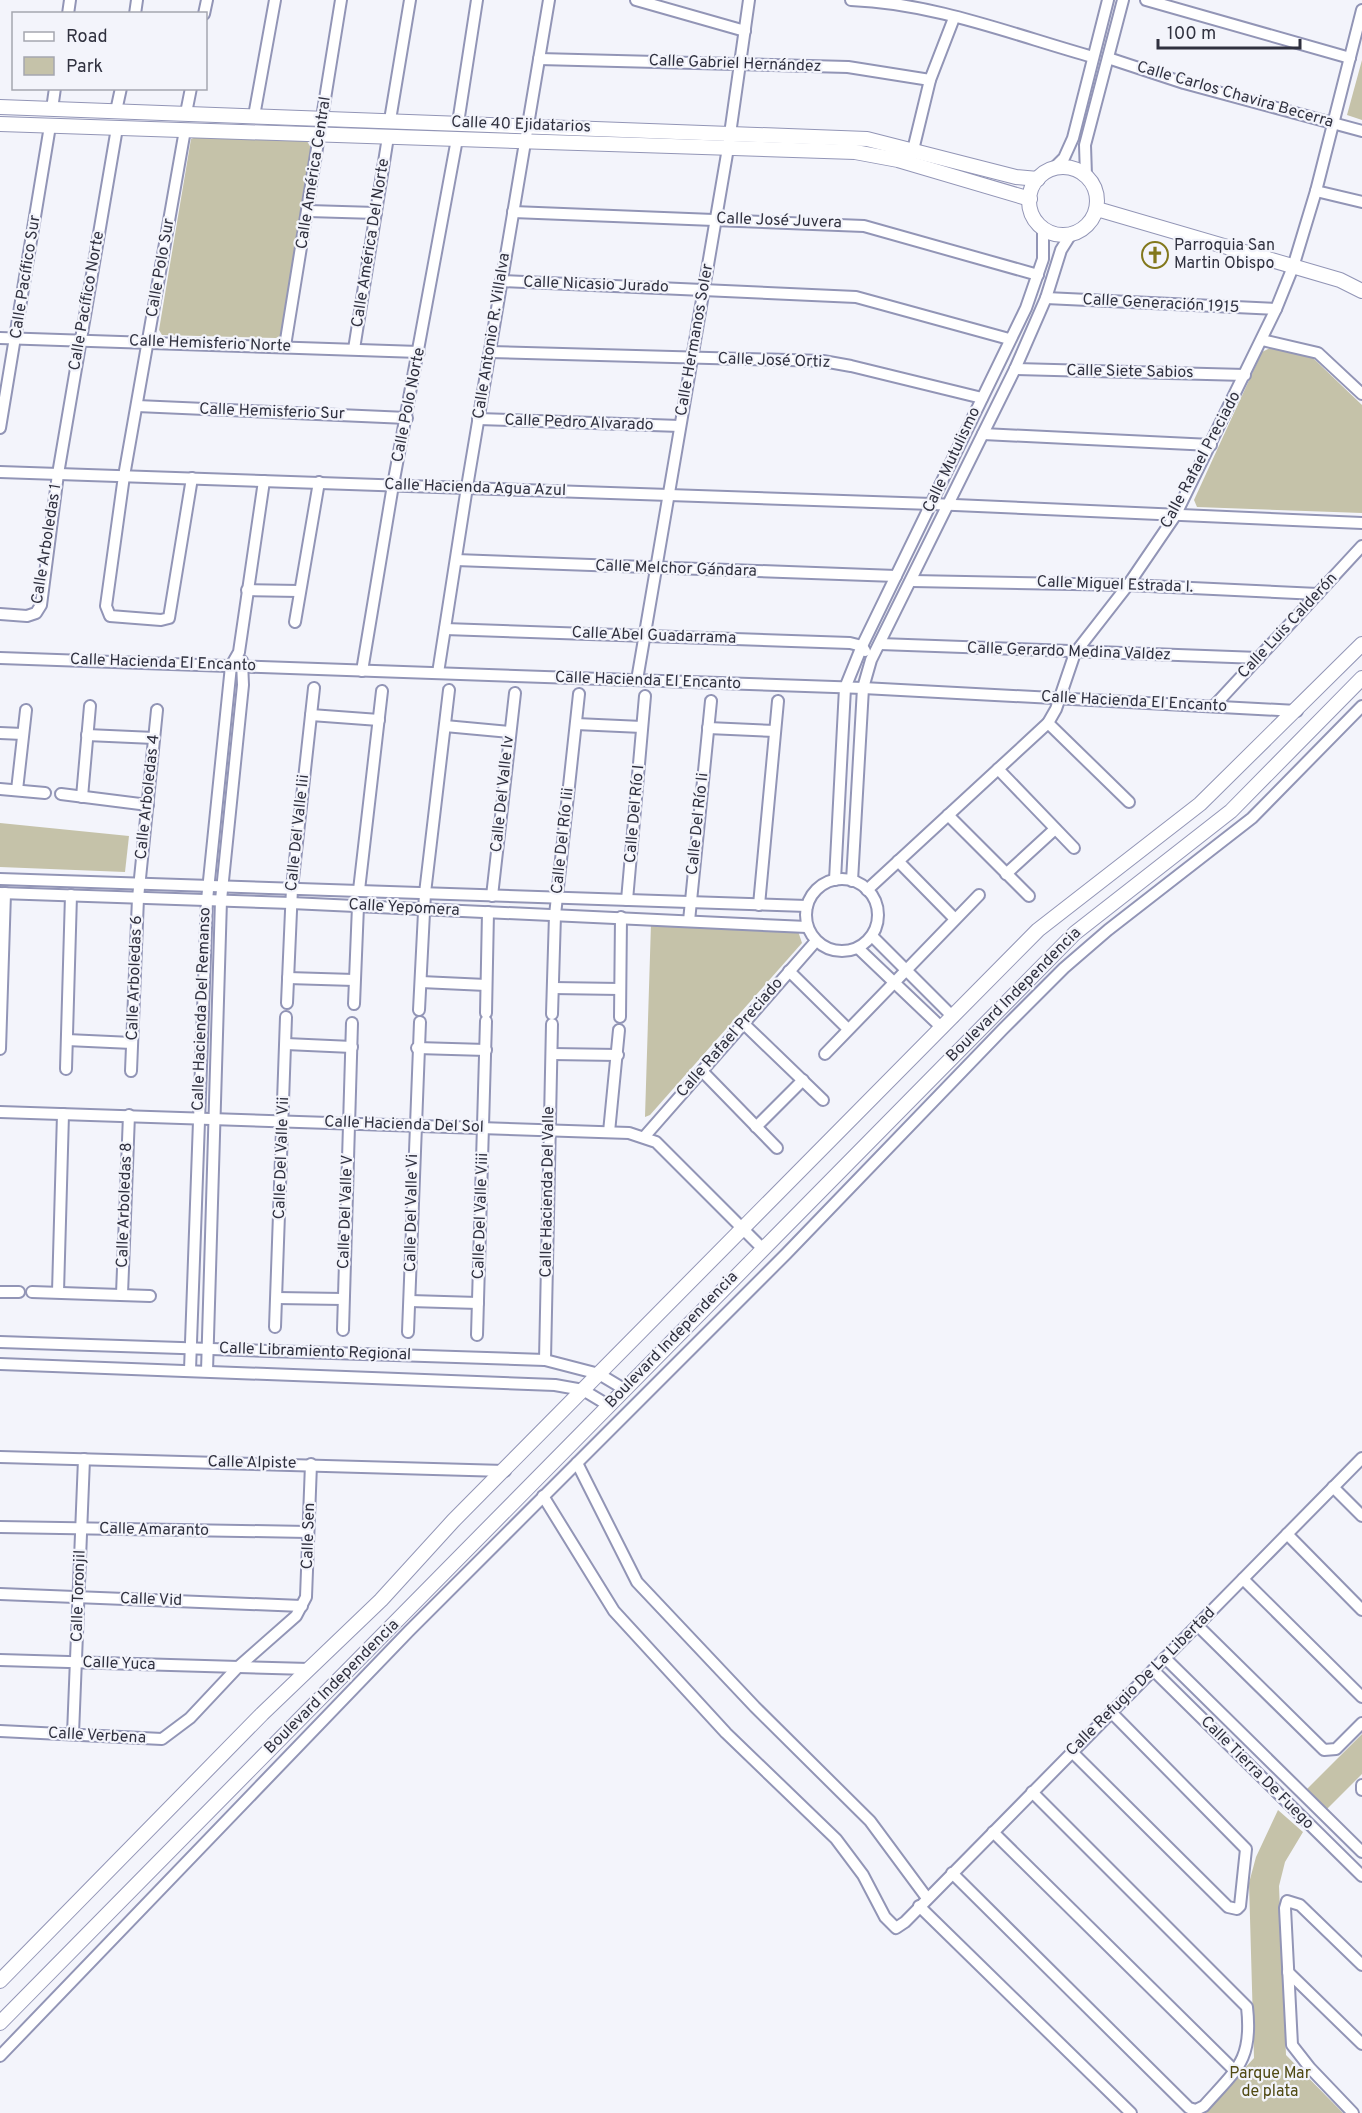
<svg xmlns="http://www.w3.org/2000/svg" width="1362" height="2113" font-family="Overpass,sans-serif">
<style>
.green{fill:#c5c2a9}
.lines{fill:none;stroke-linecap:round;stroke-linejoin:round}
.minor-casing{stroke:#9295b6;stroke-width:14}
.major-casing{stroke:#9295b6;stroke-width:16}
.minor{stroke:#fff;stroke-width:10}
.major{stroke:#fff;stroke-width:14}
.labels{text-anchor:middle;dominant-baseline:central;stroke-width:4.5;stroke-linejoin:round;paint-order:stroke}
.street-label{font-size:16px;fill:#30313f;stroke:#f3f4fb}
.poi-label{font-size:16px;fill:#30313f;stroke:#f3f4fb;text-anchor:start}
.park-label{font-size:16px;fill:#504a13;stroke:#f3f4fb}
</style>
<rect width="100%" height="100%" fill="#f3f4fb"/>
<g class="green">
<path d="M 1362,60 L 1362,120 L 1347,115 Z"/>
<path d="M 196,137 L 307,141 L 311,148 L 283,334 L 276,338 L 162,335 L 159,330 L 191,139 Z"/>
<path d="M 1270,348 L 1313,358 L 1362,405 L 1362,513 L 1197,507 L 1194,500 L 1262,352 Z"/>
<path d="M 0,823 L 129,836 L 125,872 L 0,867 Z"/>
<path d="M 651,923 L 797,928 L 802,943 L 650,1115 L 645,1117 Z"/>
<path d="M 1362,1734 L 1362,1774 L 1327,1809 L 1307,1789 Z"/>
<path d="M 1278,1810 L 1303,1832 L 1285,1862 L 1279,1886 L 1286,2055 L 1343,2113 L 1204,2113 L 1254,2058 L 1249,1883 L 1256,1857 Z"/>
</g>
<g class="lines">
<defs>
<g id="minor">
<path d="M 636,0 L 745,31"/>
<path d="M 851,0 C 934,3 1014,35 1093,57"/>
<path d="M 1146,0 L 1350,58"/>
<path d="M 68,14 L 70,0"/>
<path d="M 135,14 L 137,0"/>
<path d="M 204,14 L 207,0"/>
<path d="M 1108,58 L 1184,83 L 1362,131"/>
<path d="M 539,59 L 848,67 L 930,80"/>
<path d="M 52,109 L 55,88"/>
<path d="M 116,111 L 121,88"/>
<path d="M 186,113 L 191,88"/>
<path d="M 254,116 L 275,0"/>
<path d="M 390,120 L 410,0"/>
<path d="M 458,123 L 477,0"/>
<path d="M 185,130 L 124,476 L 106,606 L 110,616 L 161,620 L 169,618 L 192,478"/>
<path d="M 913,150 L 930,80 L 954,18"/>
<path d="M 1053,169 L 1064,158 L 1073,138 L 1108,0"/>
<path d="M 1086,176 L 1085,145 L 1123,0"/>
<path d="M 1316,191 L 1362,202"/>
<path d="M 308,211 L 376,213"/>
<path d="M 513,212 L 864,226 L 1038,275"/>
<path d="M 501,281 L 856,297 L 1009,339"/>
<path d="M 1046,298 L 1276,309"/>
<path d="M 0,338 L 419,352"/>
<path d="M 1262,340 L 1318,353 L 1362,394"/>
<path d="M 285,346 L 341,0"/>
<path d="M 354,349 L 388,137"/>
<path d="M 490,352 L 823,361 L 851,366 L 982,398"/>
<path d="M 1015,369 L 1245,375"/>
<path d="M 137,406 L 407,418"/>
<path d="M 478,419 L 680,426"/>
<path d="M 0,428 L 50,126"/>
<path d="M 983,434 L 1211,445"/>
<path d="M 0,472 L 932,504 L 1362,523"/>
<path d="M 456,560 L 896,576"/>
<path d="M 912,581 L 1128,585 L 1318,594"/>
<path d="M 247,590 L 299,591"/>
<path d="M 0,614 L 27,616 L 36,613 L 41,605 L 58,474 L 117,128"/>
<path d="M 295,622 L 319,482"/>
<path d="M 445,629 L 850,643 L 862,646 L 865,651"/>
<path d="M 880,644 L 1259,658"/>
<path d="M 0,658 L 863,688 L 1297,711"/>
<path d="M 362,671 L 393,485 L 457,139"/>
<path d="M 438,673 L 467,487 L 549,0"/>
<path d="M 637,680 L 728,148 L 749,0"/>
<path d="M 1214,706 L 1362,546"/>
<path d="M 311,715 L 379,720"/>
<path d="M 1048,723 L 1129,802"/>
<path d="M 576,724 L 642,727"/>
<path d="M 445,726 L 510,732"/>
<path d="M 708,728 L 775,731"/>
<path d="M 0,733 L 23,734"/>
<path d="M 87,735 L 154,738"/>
<path d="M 998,769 L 1074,848"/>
<path d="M 0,789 L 45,793"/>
<path d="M 17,790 L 26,710"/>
<path d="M 61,794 L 148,805"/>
<path d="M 82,797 L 90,706"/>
<path d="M 948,815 L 1029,896"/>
<path d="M 898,861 L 954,918"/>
<path d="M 1006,874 L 1055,829"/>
<circle cx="842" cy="915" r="36"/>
<path d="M 0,879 L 807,906"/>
<path d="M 835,880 L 845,688 L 862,646 L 1026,308 L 1043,259 L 1043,228"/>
<path d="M 852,881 L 863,688 L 871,660 L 1015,369 L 1046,298 L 1061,250 L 1071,234"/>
<path d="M 359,890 L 382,691"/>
<path d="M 867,890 L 1048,723 L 1056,709 L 1075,653 L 1128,585 L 1175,516 L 1276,309 L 1293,267 L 1316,191 L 1362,10"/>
<path d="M 0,893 L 291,903 L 807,927"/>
<path d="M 492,896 L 515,693"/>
<path d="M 627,900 L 645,696"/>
<path d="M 759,905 L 778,701"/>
<path d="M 689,921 L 711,701"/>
<path d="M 872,936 L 953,1017"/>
<path d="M 858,948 L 942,1028"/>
<path d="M 789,971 L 848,1029"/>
<path d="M 288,978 L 354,980"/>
<path d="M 421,982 L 486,985"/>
<path d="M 553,988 L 620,989"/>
<path d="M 287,1003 L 292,888 L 314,688"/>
<path d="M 354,1004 L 358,906"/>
<path d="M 419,1010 L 425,893 L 449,690"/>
<path d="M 486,1013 L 488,912"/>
<path d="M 552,1014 L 555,915 L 579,694"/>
<path d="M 620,1017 L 621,917"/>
<path d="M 743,1023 L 823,1100"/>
<path d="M 67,1040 L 132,1043"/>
<path d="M 286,1044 L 352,1047"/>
<path d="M 417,1048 L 486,1050"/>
<path d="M 0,1049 L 5,893"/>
<path d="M 552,1054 L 618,1055"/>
<path d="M 825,1054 L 979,895"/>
<path d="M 66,1069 L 71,895"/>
<path d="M 131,1071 L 138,898 L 157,710"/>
<path d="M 702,1071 L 777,1148"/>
<path d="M 0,1112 L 629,1133 L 656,1142 L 762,1248"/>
<path d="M 756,1127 L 803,1080"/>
<path d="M 609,1132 L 619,1030"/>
<path d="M 645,1136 L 816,941"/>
<path d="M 0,1292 L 19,1292"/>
<path d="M 32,1292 L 150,1296"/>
<path d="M 58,1292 L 63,1114"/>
<path d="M 122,1294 L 129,1115"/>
<path d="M 277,1298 L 343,1299"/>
<path d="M 410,1301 L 478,1303"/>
<path d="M 275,1327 L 286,1017"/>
<path d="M 343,1330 L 352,1023"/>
<path d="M 408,1332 L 420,1022"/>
<path d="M 477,1335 L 486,1021"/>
<path d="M 0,1342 L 545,1360 L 599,1374 L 624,1389"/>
<path d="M 545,1360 L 552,1024"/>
<path d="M 0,1364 L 555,1385 L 583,1390 L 608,1405"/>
<path d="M 190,1370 L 207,900 L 231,666 L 239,652 L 264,481"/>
<path d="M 207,1371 L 221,900 L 243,685 L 242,661"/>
<path d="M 0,1457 L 505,1471"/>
<path d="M 577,1463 L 637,1582 L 755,1707 L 870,1821 L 927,1898"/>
<path d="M 1333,1487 L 1362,1516"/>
<path d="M 543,1496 L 614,1611 L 726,1733 L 836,1839 L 863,1875 L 885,1917 L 896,1928 L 905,1922 L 1362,1458"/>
<path d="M 0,1527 L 308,1532"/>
<path d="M 1287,1534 L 1362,1610"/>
<path d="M 1243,1579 L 1362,1697"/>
<path d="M 0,1594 L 302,1606"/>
<path d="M 1197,1625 L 1324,1750 L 1336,1749 L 1362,1723"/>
<path d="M 1165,1658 L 1362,1852"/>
<path d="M 0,1660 L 309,1669"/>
<path d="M 1153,1670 L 1362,1876"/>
<path d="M 0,1731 L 162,1739 L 190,1718 L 237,1668 L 296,1616 L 306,1597 L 311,1464"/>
<path d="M 73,1734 L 84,1459"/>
<path d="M 1072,1752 L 1228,1907 L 1237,1909 L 1240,1906 L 1246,1849 L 1111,1712"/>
<path d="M 1362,1785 L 1362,1790"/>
<path d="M 993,1832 L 1235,2071"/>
<path d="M 952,1873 L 1189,2108 L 1196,2110 L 1204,2106 C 1237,2069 1253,2060 1247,2007 L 1032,1792"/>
<path d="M 919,1906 L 1131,2113"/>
<path d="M 1288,1972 L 1362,2044"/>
<path d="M 0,2056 L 409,1631 L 786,1254 L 1003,1029 L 1064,968 L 1108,930 L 1252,818 L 1362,706"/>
<path d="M 1353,2113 L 1310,2068 L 1292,2045 L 1285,1908 L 1287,1901 L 1300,1905 L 1362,1965"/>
</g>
<g id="major">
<path d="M 0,107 L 867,139 L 1016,177 L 1038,179"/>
<path d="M 0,124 L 855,152 L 898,160 L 1030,199"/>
<circle cx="1063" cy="201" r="34"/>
<path d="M 1097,209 L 1340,280 L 1362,291"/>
<path d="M 0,1981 L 262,1714 L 381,1600 L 453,1521 L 1038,930 L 1200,804 L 1362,644"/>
<path d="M 0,2023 L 1075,933 L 1231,811 L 1362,678"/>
</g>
</defs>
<use href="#minor" class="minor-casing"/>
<use href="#major" class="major-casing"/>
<use href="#minor" class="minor"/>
<use href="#major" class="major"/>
</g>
<defs>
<symbol id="church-ring" viewBox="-11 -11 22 22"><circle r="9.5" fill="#f3f4fb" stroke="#82781c" stroke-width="1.5"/><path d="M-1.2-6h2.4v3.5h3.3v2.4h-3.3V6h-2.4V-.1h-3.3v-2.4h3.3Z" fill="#82781c"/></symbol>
</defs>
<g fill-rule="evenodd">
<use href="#church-ring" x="1140" y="240" width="30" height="30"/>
</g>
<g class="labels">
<g class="street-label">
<text transform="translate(735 64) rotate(2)">Calle Gabriel Hernández</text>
<text transform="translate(1235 95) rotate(16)">Calle Carlos Chavira Becerra</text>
<text transform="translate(521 125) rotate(2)">Calle 40 Ejidatarios</text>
<text transform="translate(314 173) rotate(-81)">Calle América Central</text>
<text transform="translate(779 221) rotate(2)">Calle José Juvera</text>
<text transform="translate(371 243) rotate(-81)">Calle América Del Norte</text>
<text transform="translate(161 268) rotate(-80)">Calle Polo Sur</text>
<text transform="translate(26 277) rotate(-81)">Calle Pacífico Sur</text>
<text transform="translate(596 285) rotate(2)">Calle Nicasio Jurado</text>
<text transform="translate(87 301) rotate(-80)">Calle Pacífico Norte</text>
<text transform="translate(1161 304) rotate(3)">Calle Generación 1915</text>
<text transform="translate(492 336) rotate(-81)">Calle Antonio R. Villalva</text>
<text transform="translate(695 340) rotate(-80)">Calle Hermanos Soler</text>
<text transform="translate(210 344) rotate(2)">Calle Hemisferio Norte</text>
<text transform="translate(774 361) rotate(2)">Calle José Ortiz</text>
<text transform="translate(1130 372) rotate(1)">Calle Siete Sabios</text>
<text transform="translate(409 405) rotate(-79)">Calle Polo Norte</text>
<text transform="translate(272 412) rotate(2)">Calle Hemisferio Sur</text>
<text transform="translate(579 423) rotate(2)">Calle Pedro Alvarado</text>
<text transform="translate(952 460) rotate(-65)">Calle Mutulismo</text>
<text transform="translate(1201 460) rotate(-62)">Calle Rafael Preciado</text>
<text transform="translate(475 488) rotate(2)">Calle Hacienda Agua Azul</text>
<text transform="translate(47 544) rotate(-81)">Calle Arboledas 1</text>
<text transform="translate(676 569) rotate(2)">Calle Melchor Gándara</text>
<text transform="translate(1115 585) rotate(2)">Calle Miguel Estrada I.</text>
<text transform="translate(1288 626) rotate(-47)">Calle Luis Calderón</text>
<text transform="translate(654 636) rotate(2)">Calle Abel Guadarrama</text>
<text transform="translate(1069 652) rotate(2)">Calle Gerardo Medina Valdez</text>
<text transform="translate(163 663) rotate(2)">Calle Hacienda El Encanto</text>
<text transform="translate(648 681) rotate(2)">Calle Hacienda El Encanto</text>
<text transform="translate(1134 702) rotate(3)">Calle Hacienda El Encanto</text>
<text transform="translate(503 794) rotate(-84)">Calle Del Valle Iv</text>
<text transform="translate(148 797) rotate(-84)">Calle Arboledas 4</text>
<text transform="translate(635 814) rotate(-85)">Calle Del Río I</text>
<text transform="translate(698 824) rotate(-84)">Calle Del Río Ii</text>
<text transform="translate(298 833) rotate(-84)">Calle Del Valle Iii</text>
<text transform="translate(563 841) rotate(-84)">Calle Del Río Iii</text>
<text transform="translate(404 908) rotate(3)">Calle Yepomera</text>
<text transform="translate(135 978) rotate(-88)">Calle Arboledas 6</text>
<text transform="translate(1014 995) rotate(-45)">Boulevard Independencia</text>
<text transform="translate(202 1009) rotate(-88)">Calle Hacienda Del Remanso</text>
<text transform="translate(730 1038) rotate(-49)">Calle Rafael Preciado</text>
<text transform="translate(404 1125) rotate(2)">Calle Hacienda Del Sol</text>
<text transform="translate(282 1158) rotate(-88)">Calle Del Valle Vii</text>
<text transform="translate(548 1192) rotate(-89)">Calle Hacienda Del Valle</text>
<text transform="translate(125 1205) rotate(-88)">Calle Arboledas 8</text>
<text transform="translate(346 1212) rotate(-88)">Calle Del Valle V</text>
<text transform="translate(412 1213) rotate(-89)">Calle Del Valle Vi</text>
<text transform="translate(481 1216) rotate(-88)">Calle Del Valle Viii</text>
<text transform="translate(672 1340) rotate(-46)">Boulevard Independencia</text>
<text transform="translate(315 1352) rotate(2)">Calle Libramiento Regional</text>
<text transform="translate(252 1463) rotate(1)">Calle Alpiste</text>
<text transform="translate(154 1530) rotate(1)">Calle Amaranto</text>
<text transform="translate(309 1536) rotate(-88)">Calle Sen</text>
<text transform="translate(79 1596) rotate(-88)">Calle Toronjil</text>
<text transform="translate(151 1600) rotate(2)">Calle Vid</text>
<text transform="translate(119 1664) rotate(2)">Calle Yuca</text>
<text transform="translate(1141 1682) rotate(-45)">Calle Refugio De La Libertad</text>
<text transform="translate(332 1687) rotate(-45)">Boulevard Independencia</text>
<text transform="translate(97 1736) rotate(3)">Calle Verbena</text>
<text transform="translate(1257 1773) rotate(45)">Calle Tierra De Fuego</text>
</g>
<g class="poi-label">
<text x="1174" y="246">Parroquia San<tspan x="1174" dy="18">Martin Obispo</tspan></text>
</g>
<g class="park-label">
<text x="1270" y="2074">Parque Mar<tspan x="1270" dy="18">de plata</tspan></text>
</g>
</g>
<rect x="12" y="12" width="195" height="78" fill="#f3f4fb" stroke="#a5a6b0" stroke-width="1.5"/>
<rect x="24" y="32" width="30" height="9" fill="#ffffff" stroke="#a5a6b0" stroke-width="1.5"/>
<text x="66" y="42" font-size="18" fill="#30313f">Road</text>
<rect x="24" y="57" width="30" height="18" fill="#c5c2a9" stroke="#a5a6b0" stroke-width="1.5"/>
<text x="66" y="72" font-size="18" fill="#30313f">Park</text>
<path d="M1158 39v9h142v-9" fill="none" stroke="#30313f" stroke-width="3"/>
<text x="1167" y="39" font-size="18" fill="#30313f" stroke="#f3f4fb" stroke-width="4.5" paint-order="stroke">100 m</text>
</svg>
